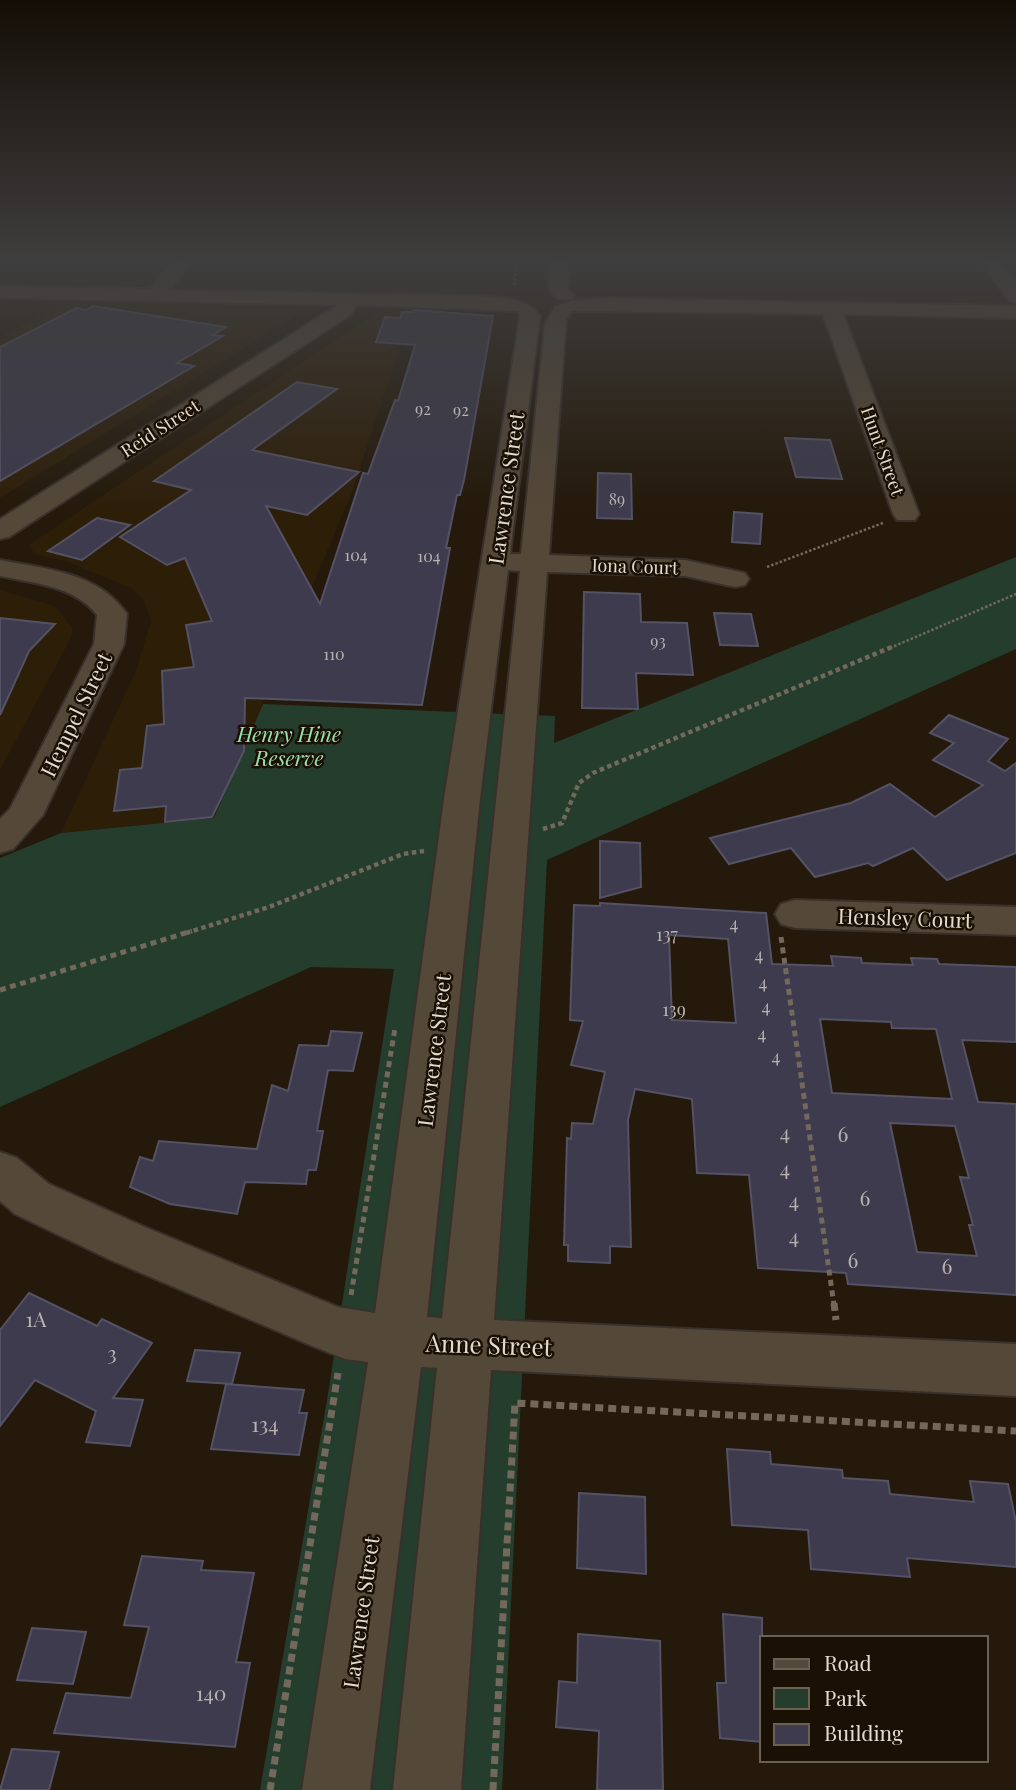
<svg xmlns="http://www.w3.org/2000/svg" width="1016" height="1790" font-family="'Playfair Display',serif">
<style>
.built{fill:#2d1e08}
.green{fill:#253d2c}
.building{fill:#3d3b4d;stroke:#545265;stroke-width:2;fill-rule:evenodd}
.lines{fill:none;stroke-linecap:round;stroke-linejoin:round}
.minor-casing{stroke:#38302a;stroke-width:4}
.path-far3{stroke:#72695c;stroke-width:2.5;stroke-dasharray:2.5 2;stroke-linecap:butt}
.path-far2{stroke:#72695c;stroke-width:4.5;stroke-dasharray:4.5 3.5;stroke-linecap:butt}
.path-far1{stroke:#72695c;stroke-width:5;stroke-dasharray:6 4.5;stroke-linecap:butt}
.path{stroke:#72695c;stroke-width:7;stroke-dasharray:8 5;stroke-linecap:butt}
.minor{fill:#544838;fill-rule:evenodd}
.labels{text-anchor:middle;dominant-baseline:central;stroke-width:5;stroke-linejoin:round;paint-order:stroke}
.far-number-label{font-size:16px;fill:#b9b3b0}
.far-street-label{font-size:18px;fill:#e2dbd1;stroke:#1a1003}
.number-label{font-size:18px;fill:#b9b3b0}
.street-label{font-size:21px;fill:#e2dbd1;stroke:#1a1003}
.park-label{font-size:21px;font-style:italic;fill:#99e1af;stroke:#1a1003}
.near-number-label{font-size:21px;fill:#b9b3b0}
.near-street-label{font-size:24px;fill:#e2dbd1;stroke:#1a1003}
</style>
<rect width="100%" height="100%" fill="#24190a"/>
<g class="built">
<path d="M 79,301 L 306,305 L 309,308 L 0,498 L 0,336 L 67,303 Z"/>
<path d="M 385,307 L 413,308 L 351,495 L 214,818 L 61,833 L 136,670 L 151,621 L 144,600 L 131,588 L 68,562 L 34,554 L 30,544 Z"/>
<path d="M 0,590 L 55,606 L 73,628 L 71,638 L 0,770 Z"/>
</g>
<path class="green" d="M 1016,557 L 1016,649 L 547,860 L 502,1790 L 260,1790 L 328,1394 L 394,969 L 311,967 L 0,1107 L 0,858 L 61,833 L 214,818 L 263,704 L 555,716 L 554,743 Z"/>
<g class="building">
<path d="M 93,306 L 226,327 L 213,335 L 223,336 L 177,363 L 194,366 L 0,481 L 0,347 L 76,308 L 86,310 Z"/>
<path d="M 413,310 L 493,316 L 464,480 L 460,495 L 457,495 L 446,548 L 450,548 L 422,705 L 245,698 L 244,751 L 212,817 L 165,822 L 166,806 L 114,811 L 120,770 L 142,768 L 147,726 L 164,724 L 162,671 L 194,667 L 186,625 L 212,621 L 185,558 L 167,565 L 120,537 L 191,490 L 154,481 L 297,382 L 337,389 L 252,450 L 359,472 L 307,515 L 266,506 L 320,604 L 363,473 L 368,474 L 395,400 L 398,401 L 415,345 L 376,342 L 385,317 L 400,318 L 402,312 L 412,312 Z"/>
<path d="M 785,438 L 830,440 L 842,479 L 796,477 Z"/>
<path d="M 598,473 L 631,474 L 632,519 L 597,518 Z"/>
<path d="M 734,512 L 762,514 L 760,544 L 732,542 Z"/>
<path d="M 97,518 L 130,525 L 82,560 L 48,551 Z"/>
<path d="M 584,592 L 640,594 L 641,622 L 687,623 L 693,675 L 636,673 L 638,709 L 582,708 Z"/>
<path d="M 714,613 L 751,614 L 758,646 L 720,645 Z"/>
<path d="M 0,618 L 55,624 L 29,651 L 0,715 Z"/>
<path d="M 949,715 L 1008,739 L 988,761 L 1005,771 L 1016,763 L 1016,853 L 947,880 L 913,848 L 873,866 L 868,863 L 815,877 L 791,848 L 729,864 L 710,838 L 851,803 L 890,784 L 935,817 L 983,785 L 933,760 L 954,743 L 930,733 Z"/>
<path d="M 600,841 L 640,843 L 641,887 L 600,898 Z"/>
<path d="M 600,903 L 766,913 L 772,964 L 833,966 L 831,956 L 861,958 L 862,963 L 913,965 L 911,958 L 937,959 L 939,964 L 1016,967 L 1016,1042 L 962,1040 L 978,1102 L 1016,1104 L 1016,1295 L 848,1284 L 846,1273 L 758,1268 L 749,1175 L 697,1173 L 692,1099 L 635,1089 L 628,1120 L 631,1247 L 610,1246 L 610,1263 L 568,1261 L 568,1245 L 564,1245 L 567,1138 L 571,1139 L 572,1123 L 593,1124 L 605,1072 L 571,1065 L 583,1021 L 570,1020 L 574,905 L 600,906 ZM 669,935 L 728,939 L 736,1023 L 672,1020 ZM 820,1019 L 891,1022 L 892,1028 L 936,1029 L 952,1099 L 832,1093 ZM 890,1123 L 955,1126 L 969,1178 L 960,1177 L 973,1225 L 969,1225 L 977,1256 L 917,1252 Z"/>
<path d="M 331,1031 L 362,1033 L 353,1071 L 328,1070 L 317,1131 L 323,1131 L 316,1170 L 308,1170 L 306,1184 L 245,1182 L 237,1214 L 170,1204 L 130,1187 L 140,1157 L 153,1161 L 159,1141 L 257,1149 L 272,1085 L 288,1091 L 299,1045 L 328,1046 Z"/>
<path d="M 29,1293 L 97,1326 L 102,1319 L 152,1343 L 113,1398 L 143,1400 L 130,1446 L 86,1442 L 96,1411 L 35,1380 L 0,1426 L 0,1330 Z"/>
<path d="M 195,1350 L 240,1353 L 232,1384 L 187,1381 Z"/>
<path d="M 226,1384 L 304,1390 L 299,1413 L 307,1413 L 299,1455 L 211,1449 Z"/>
<path d="M 727,1449 L 770,1452 L 771,1464 L 842,1470 L 843,1478 L 888,1481 L 890,1494 L 974,1502 L 970,1481 L 1008,1484 L 1016,1522 L 1016,1567 L 907,1558 L 910,1577 L 811,1569 L 808,1530 L 732,1525 Z"/>
<path d="M 579,1493 L 645,1497 L 646,1574 L 577,1568 Z"/>
<path d="M 142,1556 L 203,1561 L 201,1570 L 254,1573 L 236,1662 L 250,1663 L 235,1747 L 54,1733 L 66,1693 L 131,1698 L 149,1627 L 124,1625 Z"/>
<path d="M 723,1614 L 762,1618 L 762,1742 L 720,1738 L 717,1683 L 726,1683 Z"/>
<path d="M 32,1628 L 86,1632 L 73,1684 L 17,1680 Z"/>
<path d="M 578,1634 L 660,1641 L 663,1790 L 597,1790 L 599,1731 L 556,1727 L 559,1681 L 577,1683 Z"/>
<path d="M 12,1749 L 59,1752 L 49,1790 L 0,1790 Z"/>
</g>
<g class="lines">
<defs>
<g id="minor">
<path d="M 173,261 L 192,261 L 169,290 L 474,296 C 497,298 527,296 540,316 L 510,554 L 521,554 L 545,324 L 555,307 L 574,300 L 608,298 L 1016,306 L 1016,318 L 843,314 L 919,514 L 915,520 L 897,520 L 893,514 L 823,314 L 572,311 L 566,319 L 549,555 L 685,560 L 745,573 L 749,579 L 745,585 L 735,587 L 685,576 L 547,572 L 494,1320 L 1016,1344 L 1016,1396 L 491,1370 L 461,1790 L 393,1790 L 437,1368 L 421,1367 L 370,1790 L 302,1790 L 368,1362 L 345,1359 L 310,1345 L 111,1260 L 15,1214 L 0,1201 L 0,1152 L 17,1158 L 49,1184 L 147,1228 L 338,1307 L 375,1313 L 444,799 L 520,316 L 518,311 L 357,305 L 350,315 L 9,537 L 0,539 L 0,519 L 338,305 L 0,298 L 0,286 L 150,289 ZM 508,570 L 520,571 L 442,1318 L 427,1317 L 480,799 Z"/>
<path d="M 551,261 L 569,261 L 567,288 L 574,295 L 572,299 L 558,299 L 549,290 Z"/>
<path d="M 981,261 L 999,261 L 1016,284 L 1016,303 L 1009,301 Z"/>
<path d="M 0,560 C 46,569 98,572 127,614 L 124,644 L 43,815 L 13,849 L 0,853 L 0,819 L 10,809 L 94,644 L 97,615 C 75,586 33,583 0,576 Z"/>
<path d="M 795,900 L 1016,907 L 1016,935 L 795,928 L 781,924 L 775,914 L 781,904 Z"/>
</g>
</defs>
<use href="#minor" class="minor-casing"/>
<g class="path-far3">
<path d="M 514,285 L 518,261"/>
<path d="M 767,567 L 883,523"/>
<path d="M 890,648 L 1016,594"/>
</g>
<g class="path-far2">
<path d="M 543,829 L 562,823 L 579,783 L 593,773 L 894,646"/>
<path d="M 186,933 L 269,907 L 403,854 L 424,851"/>
</g>
<g class="path-far1">
<path d="M 781,937 L 834,1305"/>
<path d="M 0,990 L 192,931"/>
<path d="M 351,1295 L 395,1028"/>
</g>
<g class="path">
<path d="M 834,1303 L 836,1320"/>
<path d="M 270,1790 L 338,1373"/>
<path d="M 493,1790 L 515,1403 L 1016,1431"/>
</g>
<use href="#minor" class="minor"/>
</g>
<linearGradient id="sky" x2="0" y2="1"><stop stop-color="#140e06"/><stop offset="0.51" stop-color="#3f3e3e"/><stop offset="1" stop-color="#3f3e3e" stop-opacity="0"/></linearGradient>
<rect width="1016" height="512" fill="url(#sky)"/>
<g class="labels">
<g class="far-number-label">
<text x="423" y="408">92</text>
<text x="461" y="409">92</text>
<text x="617" y="498">89</text>
<text x="356" y="554">104</text>
<text x="429" y="555">104</text>
<text x="658" y="640">93</text>
<text x="334" y="653">110</text>
</g>
<g class="far-street-label">
<text transform="translate(160 428) rotate(-33)">Reid Street</text>
<text transform="translate(883 451) rotate(70)">Hunt Street</text>
<text transform="translate(635 566) rotate(2)">Iona Court</text>
</g>
<g class="number-label">
<text x="734" y="923">4</text>
<text x="667" y="934">137</text>
<text x="759" y="954">4</text>
<text x="763" y="982">4</text>
<text x="766" y="1006">4</text>
<text x="674" y="1009">139</text>
<text x="762" y="1033">4</text>
<text x="776" y="1056">4</text>
</g>
<g class="street-label">
<text transform="translate(505 488) rotate(-82)">Lawrence Street</text>
<text transform="translate(75 714) rotate(-64)">Hempel Street</text>
<text transform="translate(905 917) rotate(2)">Hensley Court</text>
<text transform="translate(433 1050) rotate(-83)">Lawrence Street</text>
<text transform="translate(360 1612) rotate(-82)">Lawrence Street</text>
</g>
<g class="park-label">
<text x="289" y="733">Henry Hine<tspan x="289" dy="24">Reserve</tspan></text>
</g>
<g class="near-number-label">
<text x="785" y="1131">4</text>
<text x="843" y="1133">6</text>
<text x="785" y="1167">4</text>
<text x="865" y="1197">6</text>
<text x="794" y="1199">4</text>
<text x="794" y="1235">4</text>
<text x="853" y="1259">6</text>
<text x="947" y="1265">6</text>
<text x="36" y="1318">1A</text>
<text x="112" y="1352">3</text>
<text x="265" y="1423">134</text>
<text x="211" y="1692">140</text>
</g>
<g class="near-street-label">
<text transform="translate(489 1344) rotate(2)">Anne Street</text>
</g>
</g>
<rect x="760" y="1636" width="228" height="126" fill="#1a1003" stroke="#6a6155" stroke-width="2"/>
<rect x="774" y="1659" width="35" height="10" fill="#544838" stroke="#6a6155" stroke-width="2"/>
<text x="824" y="1671" font-size="21" fill="#e2dbd1">Road</text>
<rect x="774" y="1688" width="35" height="21" fill="#253d2c" stroke="#6a6155" stroke-width="2"/>
<text x="824" y="1706" font-size="21" fill="#e2dbd1">Park</text>
<rect x="774" y="1724" width="35" height="21" fill="#3d3b4d" stroke="#6a6155" stroke-width="2"/>
<text x="824" y="1741" font-size="21" fill="#e2dbd1">Building</text>
</svg>
